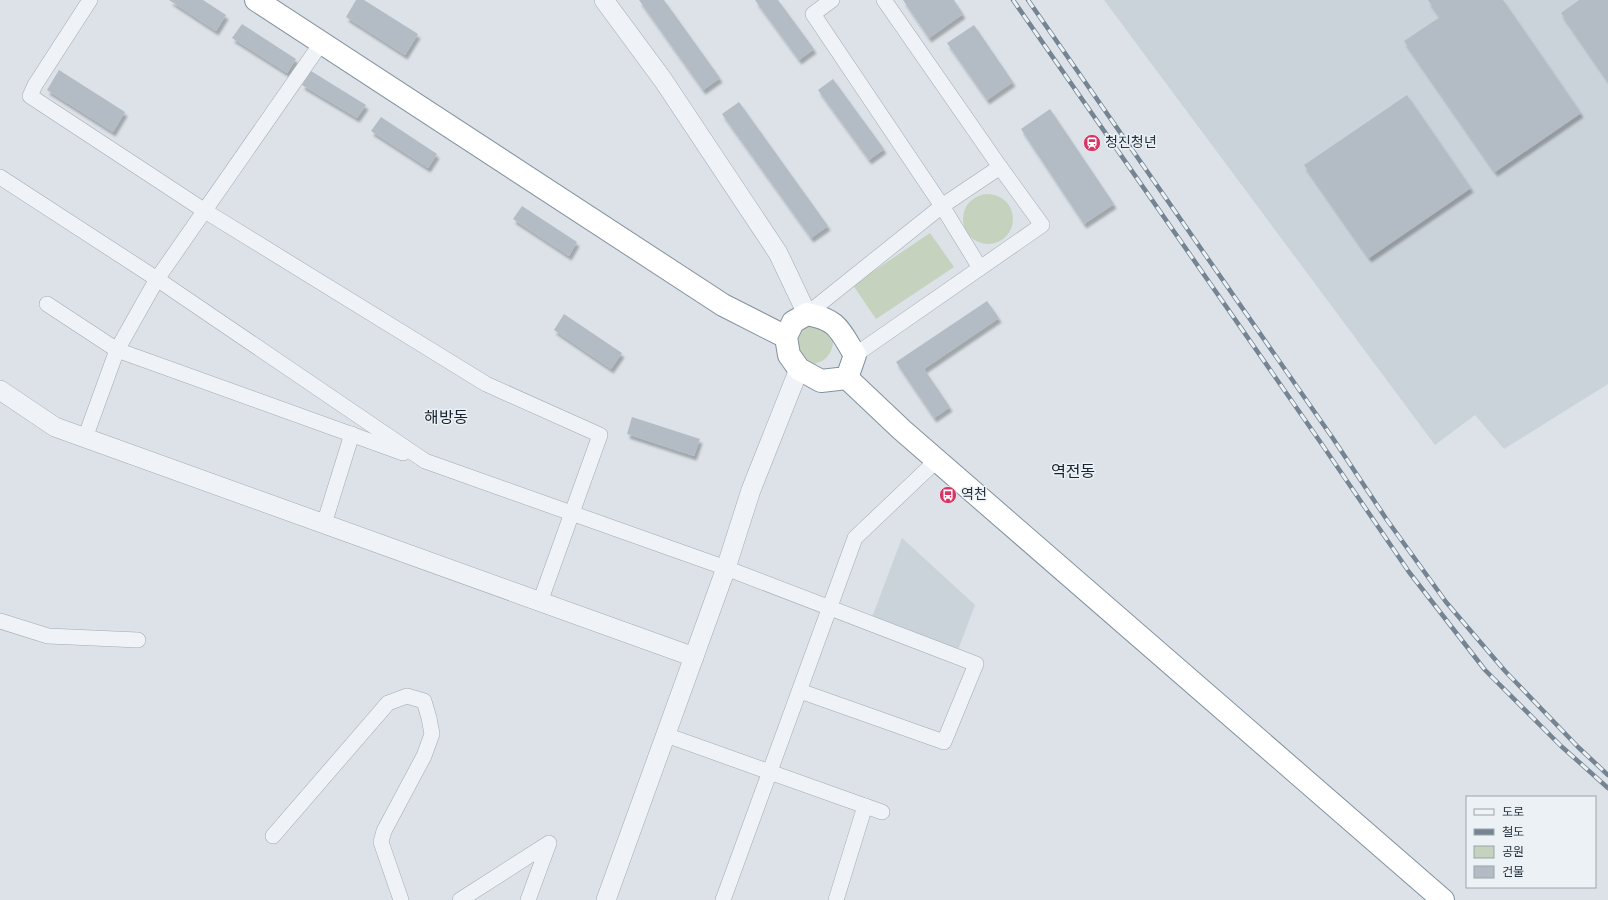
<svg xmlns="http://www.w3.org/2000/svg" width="1608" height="900" font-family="'Alegreya Sans','Noto Sans KR',sans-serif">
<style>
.built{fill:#cad2da}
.green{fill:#c5d2bd}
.building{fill:#b3bcc5;filter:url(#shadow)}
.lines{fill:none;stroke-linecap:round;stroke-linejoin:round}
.minor-casing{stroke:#a1aab2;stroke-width:16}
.tertiary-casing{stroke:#a1aab2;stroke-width:20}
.trunk-casing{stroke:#8292a0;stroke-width:24}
.minor{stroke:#eff2f6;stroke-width:15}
.tertiary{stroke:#eff2f6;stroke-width:19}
.trunk{stroke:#fff;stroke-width:22}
.rail-casing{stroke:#748493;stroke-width:4.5}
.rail{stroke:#ecf1f5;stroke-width:3;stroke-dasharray:9;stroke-linecap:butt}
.labels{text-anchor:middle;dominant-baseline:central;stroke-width:3;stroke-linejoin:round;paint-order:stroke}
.poi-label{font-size:14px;fill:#25323f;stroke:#ecf1f5;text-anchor:start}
.quarter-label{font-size:16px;fill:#172330;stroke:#ecf1f5}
</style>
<defs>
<filter id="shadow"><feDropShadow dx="2.5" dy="4.5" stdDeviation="1" flood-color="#0004"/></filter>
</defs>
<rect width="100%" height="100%" fill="#dce2e8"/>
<g class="built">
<path d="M 1104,0 L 1608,0 L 1608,384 L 1504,449 L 1475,415 L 1435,445 Z"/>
<path d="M 902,538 L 975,605 L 958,650 L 871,620 Z"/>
</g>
<g class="green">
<circle cx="988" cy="219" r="25"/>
<path d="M 930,233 L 954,267 L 876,319 L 853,285 Z"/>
<path d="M 805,314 L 834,337 C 832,357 824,364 804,365 L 787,325 Z"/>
</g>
<g class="building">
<path d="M 169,0 L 203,0 L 226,15 L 216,31 Z"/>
<path d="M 356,0 L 364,0 L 418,34 L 405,55 L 346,17 Z"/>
<path d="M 639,0 L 664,0 L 720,78 L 703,90 Z"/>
<path d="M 755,0 L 778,0 L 814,49 L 799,60 Z"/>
<path d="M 903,0 L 954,0 L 963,14 L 929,38 Z"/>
<path d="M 1428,0 L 1503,0 L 1581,113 L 1495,172 L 1404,41 L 1440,17 Z"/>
<path d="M 1579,0 L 1608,0 L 1608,81 L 1561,13 Z"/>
<path d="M 242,24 L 296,59 L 287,73 L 232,38 Z"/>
<path d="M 974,25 L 1013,82 L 987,100 L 947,43 Z"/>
<path d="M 59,70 L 125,112 L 113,132 L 47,90 Z"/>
<path d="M 311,71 L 366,105 L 357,118 L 302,85 Z"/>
<path d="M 833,79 L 884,149 L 869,160 L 818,90 Z"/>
<path d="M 1407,95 L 1471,188 L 1369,258 L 1304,165 Z"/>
<path d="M 739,102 L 828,226 L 811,238 L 722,114 Z"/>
<path d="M 1050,109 L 1114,204 L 1084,224 L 1021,129 Z"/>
<path d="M 381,117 L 437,154 L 428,168 L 371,131 Z"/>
<path d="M 522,206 L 577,242 L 569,256 L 513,219 Z"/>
<path d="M 987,301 L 999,318 L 924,369 L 950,407 L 934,418 L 896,362 Z"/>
<path d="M 564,314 L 622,353 L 611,369 L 554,330 Z"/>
<path d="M 632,417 L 700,439 L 694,456 L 627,434 Z"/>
</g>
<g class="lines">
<defs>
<g id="minor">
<path d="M 90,0 L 35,85 L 30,96 L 205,211 L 486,384 L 600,435 L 540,602"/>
<path d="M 832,0 L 813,14 L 942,206 L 980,268"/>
<path d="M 884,0 L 1000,167"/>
<path d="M 0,177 L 157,279 L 425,461 L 726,568 L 976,664 L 944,742 L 800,691"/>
<path d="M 47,304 L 117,350 L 403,453"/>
<path d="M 807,314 L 942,206 L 1000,167 L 1042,225 L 855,355"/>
<path d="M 85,438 L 117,350 L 157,279 L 322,42"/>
<path d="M 324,524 L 352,434"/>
<path d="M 0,621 L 48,636 L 138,640"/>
<path d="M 666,735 L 882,812"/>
<path d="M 273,836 L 388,703 L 407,696 L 424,701 L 429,718 L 432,734 L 424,756 L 384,831 L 381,842 L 401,900"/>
<path d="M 460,900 L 549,843 L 528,900"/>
<path d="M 723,900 L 855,538 L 937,460"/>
<path d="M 836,900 L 865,806"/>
</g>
<g id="tertiary">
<path d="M 604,0 L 663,80 L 778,253 L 807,314"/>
<path d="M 0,390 L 55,427 L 694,657"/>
<path d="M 606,900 L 726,568 L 751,490 L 799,369"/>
</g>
<g id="trunk">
<path d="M 256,0 L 723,305 L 786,337"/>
<path d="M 807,314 C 838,320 839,329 855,355 L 847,378 L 821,381 L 799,369 L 789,355 L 786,337 L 793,322 Z"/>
<path d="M 847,378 L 902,430 L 1443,900"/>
</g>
</defs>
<use href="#minor" class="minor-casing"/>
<use href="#tertiary" class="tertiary-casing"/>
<use href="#trunk" class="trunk-casing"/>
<use href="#minor" class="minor"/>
<use href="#tertiary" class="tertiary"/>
<use href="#trunk" class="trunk"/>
<defs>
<g id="rail">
<path d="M 1013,0 L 1321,443 L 1409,572 L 1485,670 L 1561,746 L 1608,788"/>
<path d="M 1028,0 L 1332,437 L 1387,520 L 1446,602 L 1505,671 L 1578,747 L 1608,775"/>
</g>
</defs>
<use href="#rail" class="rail-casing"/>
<use href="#rail" class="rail"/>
</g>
<defs>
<symbol id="station-disc" viewBox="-11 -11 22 22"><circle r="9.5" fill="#d93564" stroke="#ecf1f5"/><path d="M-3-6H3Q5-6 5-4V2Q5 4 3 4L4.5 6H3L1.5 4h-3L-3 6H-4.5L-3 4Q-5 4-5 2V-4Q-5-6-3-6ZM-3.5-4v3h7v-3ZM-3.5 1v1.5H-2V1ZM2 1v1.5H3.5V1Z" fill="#fff"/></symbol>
<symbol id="bus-disc" viewBox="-11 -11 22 22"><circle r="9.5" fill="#d93564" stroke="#ecf1f5"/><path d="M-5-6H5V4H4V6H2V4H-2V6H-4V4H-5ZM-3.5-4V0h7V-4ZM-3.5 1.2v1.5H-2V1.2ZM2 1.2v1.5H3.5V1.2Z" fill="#fff"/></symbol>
</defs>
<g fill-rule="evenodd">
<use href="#station-disc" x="1082" y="133" width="20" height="20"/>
<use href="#bus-disc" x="938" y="485" width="20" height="20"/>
</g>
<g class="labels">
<g class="poi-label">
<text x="1105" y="143">청진청년</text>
<text x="961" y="495">역천</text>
</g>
<g class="quarter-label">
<text x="446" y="418">해방동</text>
<text x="1073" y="472">역전동</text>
</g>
</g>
<rect x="1466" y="796" width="130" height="92" fill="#ecf1f5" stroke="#9ca5ac"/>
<rect x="1474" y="809" width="20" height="6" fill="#eff2f6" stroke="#9ca5ac"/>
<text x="1502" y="816" font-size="12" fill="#25323f">도로</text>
<rect x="1474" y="829" width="20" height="6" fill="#748493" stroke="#9ca5ac"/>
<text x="1502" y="836" font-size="12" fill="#25323f">철도</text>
<rect x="1474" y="846" width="20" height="12" fill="#c5d2bd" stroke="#9ca5ac"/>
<text x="1502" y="856" font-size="12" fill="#25323f">공원</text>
<rect x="1474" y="866" width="20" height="12" fill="#b3bcc5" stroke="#9ca5ac"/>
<text x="1502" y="876" font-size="12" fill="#25323f">건물</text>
</svg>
